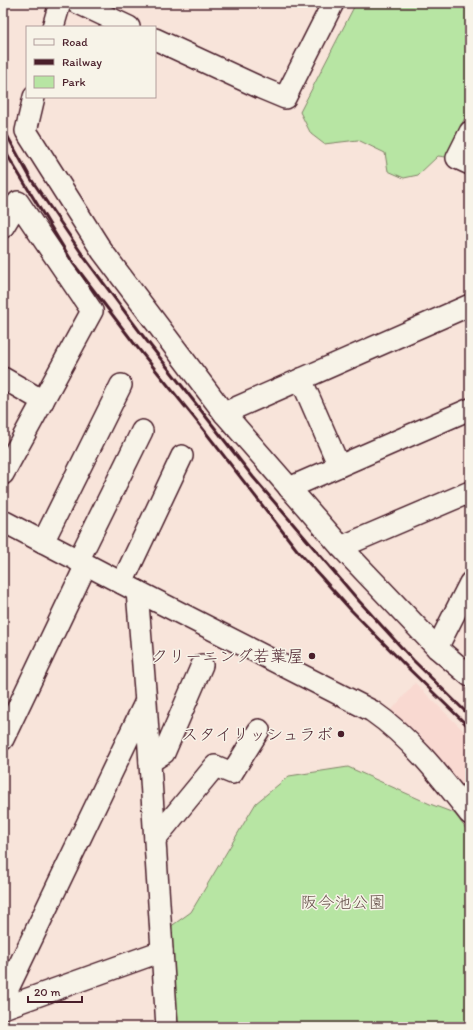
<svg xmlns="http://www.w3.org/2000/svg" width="473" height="1030" font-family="Itim,'Klee One',sans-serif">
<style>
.built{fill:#f9d9d1}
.green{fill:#b7e5a3;stroke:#808267}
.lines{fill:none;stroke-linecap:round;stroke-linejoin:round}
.minor-casing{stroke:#4a1f2b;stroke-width:24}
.minor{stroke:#f7f3e8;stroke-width:21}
.rail{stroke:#4a1f2b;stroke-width:3}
.poi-dot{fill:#4a1f2b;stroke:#f7f3e8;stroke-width:1.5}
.labels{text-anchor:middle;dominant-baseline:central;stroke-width:3;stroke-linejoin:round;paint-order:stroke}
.poi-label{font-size:17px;fill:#4a1f2b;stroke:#f7f3e8;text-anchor:end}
.park-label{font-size:17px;fill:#655049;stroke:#f7f3e8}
</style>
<rect width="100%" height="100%" fill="#f8e4da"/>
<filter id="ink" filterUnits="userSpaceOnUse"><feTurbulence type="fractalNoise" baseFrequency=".025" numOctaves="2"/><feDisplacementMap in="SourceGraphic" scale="8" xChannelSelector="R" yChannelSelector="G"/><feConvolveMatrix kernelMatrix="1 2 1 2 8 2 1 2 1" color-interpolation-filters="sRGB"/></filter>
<g filter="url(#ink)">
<path class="built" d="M 415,683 L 470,737 L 470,801 L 418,733 L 389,713 Z"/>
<g class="green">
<path d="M 356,3 L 470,3 L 470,107 L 446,157 L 438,156 L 418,175 L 404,178 L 388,171 L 385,153 L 358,140 L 324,144 L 311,134 L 300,112 Z"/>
<path d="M 348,767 L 430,804 L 454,813 L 470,834 L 470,1027 L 176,1027 L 170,927 L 191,912 L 256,803 L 289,776 Z"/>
</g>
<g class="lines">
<defs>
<g id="minor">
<path d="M 78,3 L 129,27"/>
<path d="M 53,27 L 60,3"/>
<path d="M 155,39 L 261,88 L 285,98 L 333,3"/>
<path d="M 34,97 L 26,131 L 102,251 L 224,413 L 341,547 L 437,648 L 470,676"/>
<path d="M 470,132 L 457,158 L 470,164"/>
<path d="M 3,227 L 18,202 L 92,311 L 3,474"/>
<path d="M 3,378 L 43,401"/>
<path d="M 301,379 L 339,466"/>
<path d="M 224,413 L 470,305"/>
<path d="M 289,488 L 470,409"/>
<path d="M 3,521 L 137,591 L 372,711 C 411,738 441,777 470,814"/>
<path d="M 43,542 L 121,385"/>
<path d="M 341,547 L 470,492"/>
<path d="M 78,561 L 142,431"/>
<path d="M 122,583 L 182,456"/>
<path d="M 137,591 L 146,702 L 167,1027"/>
<path d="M 437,648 L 470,583"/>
<path d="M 3,739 L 86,565"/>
<path d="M 150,762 L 164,753 L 202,665"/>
<path d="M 155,839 L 215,766 L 232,773 L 259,730"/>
<path d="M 3,999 L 145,703"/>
<path d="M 3,1008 L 162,951"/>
</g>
</defs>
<use href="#minor" class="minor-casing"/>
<use href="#minor" class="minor"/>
<g class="rail">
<path d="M 3,128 L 31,179 L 84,257 L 143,336 L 253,477 L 359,601 L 413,660 L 470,716"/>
<path d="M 3,148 L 73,263 L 133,342 L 196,420 L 297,550 L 350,609 L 407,667 L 470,728"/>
</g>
</g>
</g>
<g class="poi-dot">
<circle cx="312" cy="656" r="4"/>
<circle cx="341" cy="734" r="4"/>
</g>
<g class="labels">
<g class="poi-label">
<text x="304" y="656">クリーニング若葉屋</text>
<text x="333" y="734">スタイリッシュラボ</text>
</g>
<g class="park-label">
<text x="343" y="902">阪今池公園</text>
</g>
</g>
<rect width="473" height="1030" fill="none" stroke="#f7f3e8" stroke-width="16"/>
<rect x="8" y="8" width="457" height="1014" fill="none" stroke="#4a1f2b" stroke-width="1.5" filter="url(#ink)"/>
<rect x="26" y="26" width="130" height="72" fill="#f7f3e8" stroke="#b29e9c"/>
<rect x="34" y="39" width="20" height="6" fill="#f7f3e8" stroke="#b29e9c"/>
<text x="62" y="46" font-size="12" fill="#4a1f2b">Road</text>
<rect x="34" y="59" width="20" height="6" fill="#4a1f2b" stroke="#b29e9c"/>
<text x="62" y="66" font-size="12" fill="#4a1f2b">Railway</text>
<rect x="34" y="76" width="20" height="12" fill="#b7e5a3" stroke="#b29e9c"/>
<text x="62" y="86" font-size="12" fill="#4a1f2b">Park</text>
<path d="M28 996v6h54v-6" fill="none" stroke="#4a1f2b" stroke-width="2"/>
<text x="34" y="996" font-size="12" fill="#4a1f2b" stroke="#f7f3e8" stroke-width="3" paint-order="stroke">20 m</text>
</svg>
